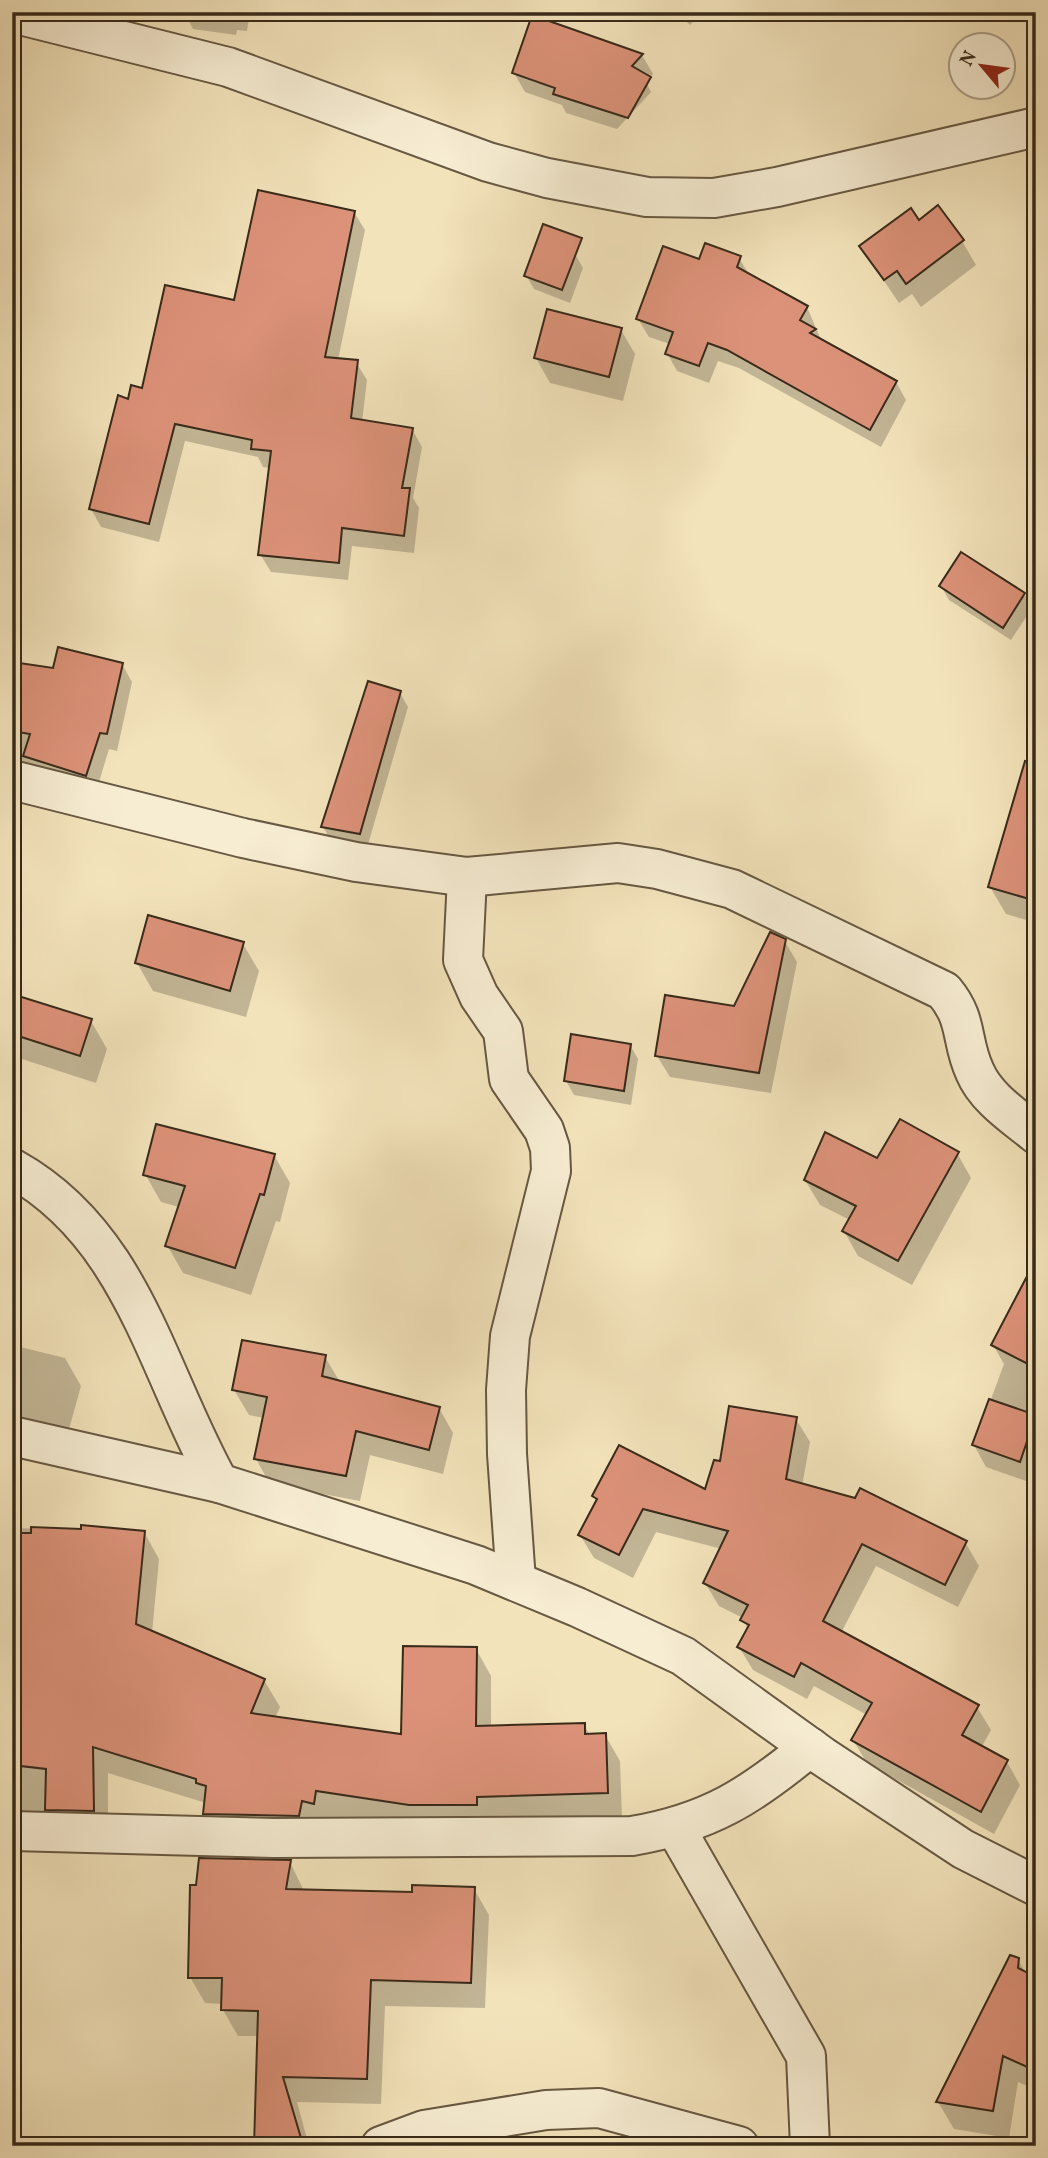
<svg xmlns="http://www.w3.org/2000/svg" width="1048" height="2158" font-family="Vollkorn,serif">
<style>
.shadow{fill:#0003}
.building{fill:#dc9279;stroke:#382a1a;stroke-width:2}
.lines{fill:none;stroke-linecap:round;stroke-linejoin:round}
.street-casing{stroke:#675842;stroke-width:42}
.street{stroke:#f7edd3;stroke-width:38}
</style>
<rect width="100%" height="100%" fill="#f3e3bb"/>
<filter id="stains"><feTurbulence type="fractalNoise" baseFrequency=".00286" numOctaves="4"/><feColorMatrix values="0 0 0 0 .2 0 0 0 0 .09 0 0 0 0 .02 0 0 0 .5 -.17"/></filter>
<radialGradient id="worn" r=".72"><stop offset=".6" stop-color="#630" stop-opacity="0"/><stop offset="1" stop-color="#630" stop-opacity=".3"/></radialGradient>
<g class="shadow">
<path d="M 184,12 L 250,12 L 247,31 L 237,30 L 236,35 L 193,29 Z"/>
<path d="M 676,12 L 702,12 L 690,25 Z"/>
<path d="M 642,55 L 653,74 L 646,82 L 651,92 L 617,129 L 566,113 L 562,105 L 525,92 L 514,73 Z"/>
<path d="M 354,212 L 365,230 L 338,360 L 356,362 L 367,380 L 362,422 L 412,429 L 422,447 L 413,498 L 419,508 L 414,553 L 352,546 L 348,580 L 271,572 L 260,554 L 270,468 L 263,467 L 258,457 L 185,441 L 159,542 L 101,527 L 91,509 L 129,401 L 235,303 Z"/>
<path d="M 919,222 L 962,241 L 976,265 L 921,307 L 912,294 L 899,303 L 861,247 Z"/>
<path d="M 545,224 L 575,254 L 583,268 L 570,303 L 534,289 L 526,275 Z"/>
<path d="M 739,258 L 750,276 L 807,307 L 822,342 L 896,382 L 906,400 L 881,447 L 739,368 L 718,361 L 709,383 L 677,371 L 667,353 L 670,344 L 649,337 L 638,319 L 700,261 Z"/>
<path d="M 621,330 L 635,354 L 623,401 L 550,383 L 536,358 Z"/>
<path d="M 941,586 L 1024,594 L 1032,608 L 1011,640 L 949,600 Z"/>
<path d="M 12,663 L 54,670 L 122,664 L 132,682 L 117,751 L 109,749 L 96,792 L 12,778 Z"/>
<path d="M 400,693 L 408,707 L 367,848 L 331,841 L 323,827 Z"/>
<path d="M 1036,832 L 1036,923 L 1006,914 L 990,887 Z"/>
<path d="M 784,940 L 797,962 L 771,1093 L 670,1077 L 657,1056 L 735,1008 Z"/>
<path d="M 243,944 L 259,971 L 246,1017 L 153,991 L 137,963 Z"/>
<path d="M 12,1013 L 91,1021 L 107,1049 L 96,1083 L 22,1059 L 12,1041 Z"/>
<path d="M 630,1045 L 638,1059 L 631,1105 L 574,1095 L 566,1081 Z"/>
<path d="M 957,1153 L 971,1178 L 912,1285 L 858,1256 L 844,1231 L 850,1220 L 820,1205 L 805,1180 L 877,1160 Z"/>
<path d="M 274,1155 L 290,1183 L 280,1222 L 276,1221 L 251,1295 L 183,1273 L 167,1245 L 179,1207 L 161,1202 L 145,1174 Z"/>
<path d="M 1036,1297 L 1036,1473 L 1032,1483 L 986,1467 L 974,1445 L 1004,1364 L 993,1345 Z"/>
<path d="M 12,1345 L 65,1358 L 81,1386 L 66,1440 L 12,1426 Z"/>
<path d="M 325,1357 L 340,1382 L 439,1408 L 453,1433 L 443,1474 L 370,1455 L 360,1501 L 270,1484 L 256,1459 L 264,1418 L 249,1415 L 234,1390 Z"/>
<path d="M 796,1419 L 810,1442 L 802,1486 L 965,1542 L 979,1566 L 958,1607 L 876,1566 L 841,1633 L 977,1707 L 991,1730 L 981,1748 L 1007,1762 L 1020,1785 L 994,1834 L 867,1763 L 853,1740 L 867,1715 L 814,1686 L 807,1699 L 753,1670 L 739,1647 L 748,1630 L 743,1618 L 719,1606 L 705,1583 L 722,1549 L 656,1532 L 633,1578 L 594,1558 L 580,1535 L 598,1502 L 594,1496 L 707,1491 L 721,1463 Z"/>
<path d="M 12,1528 L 144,1532 L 159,1559 L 152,1633 L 264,1680 L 280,1707 L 275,1718 L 403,1736 L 476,1649 L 491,1676 L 491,1727 L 584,1725 L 590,1735 L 605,1735 L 620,1761 L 622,1819 L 425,1831 L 331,1817 L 329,1829 L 220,1840 L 205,1814 L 206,1803 L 108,1773 L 108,1838 L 12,1838 Z"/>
<path d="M 290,1862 L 304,1891 L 413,1894 L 474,1889 L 489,1915 L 485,2008 L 385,2006 L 381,2104 L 297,2102 L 309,2146 L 256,2146 L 259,2036 L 238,2036 L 223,2010 L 223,2004 L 205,2003 L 190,1977 Z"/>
<path d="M 1018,1960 L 1027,1975 L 1036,1979 L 1036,2090 L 1018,2082 L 1009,2138 L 954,2129 L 938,2102 Z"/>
</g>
<g class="building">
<path d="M 532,15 L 643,54 L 632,66 L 651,77 L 628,118 L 553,94 L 555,88 L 512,73 Z"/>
<path d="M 258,190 L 355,211 L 325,357 L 358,360 L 351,418 L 413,428 L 402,488 L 410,488 L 404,536 L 342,528 L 339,563 L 258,555 L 271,451 L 251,449 L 252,440 L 175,424 L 149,524 L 89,509 L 118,395 L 128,399 L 131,385 L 142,388 L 165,285 L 234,300 Z"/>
<path d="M 938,205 L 964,240 L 906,284 L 897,271 L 884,280 L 859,246 L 911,208 L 919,220 Z"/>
<path d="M 543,224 L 582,238 L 562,290 L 524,276 Z"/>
<path d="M 705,243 L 741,256 L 737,267 L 808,306 L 800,320 L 816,329 L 810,333 L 897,381 L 870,430 L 727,350 L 708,343 L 699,366 L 665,354 L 673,332 L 636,319 L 663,246 L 699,259 Z"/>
<path d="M 547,309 L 622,328 L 609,377 L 534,358 Z"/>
<path d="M 961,552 L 1025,593 L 1003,628 L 939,586 Z"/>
<path d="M 58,647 L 123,663 L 107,734 L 100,733 L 86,776 L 23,756 L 30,734 L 12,731 L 12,662 L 53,668 Z"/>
<path d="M 368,681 L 401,691 L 360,834 L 321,827 Z"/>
<path d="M 1025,761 L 1036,763 L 1036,901 L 988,887 Z"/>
<path d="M 148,915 L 244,942 L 230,991 L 135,963 Z"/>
<path d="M 770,932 L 786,939 L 759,1073 L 655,1056 L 665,995 L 734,1006 Z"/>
<path d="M 12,994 L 92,1019 L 80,1056 L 12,1034 Z"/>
<path d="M 571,1034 L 631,1044 L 624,1091 L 564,1081 Z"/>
<path d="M 900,1119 L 959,1152 L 898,1261 L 842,1231 L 856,1206 L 804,1180 L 825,1132 L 877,1158 Z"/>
<path d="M 156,1124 L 275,1154 L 264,1195 L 260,1194 L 235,1268 L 165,1246 L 185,1186 L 143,1175 Z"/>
<path d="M 1036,1259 L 1036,1368 L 991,1345 Z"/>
<path d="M 242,1340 L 326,1355 L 322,1376 L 440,1407 L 429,1450 L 356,1431 L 346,1476 L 254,1459 L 267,1397 L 232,1390 Z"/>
<path d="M 989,1399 L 1036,1415 L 1020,1462 L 972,1445 Z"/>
<path d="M 729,1406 L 797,1417 L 786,1479 L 855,1498 L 860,1488 L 967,1541 L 945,1585 L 862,1544 L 823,1621 L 979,1705 L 962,1735 L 1008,1760 L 981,1812 L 851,1740 L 872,1703 L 801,1663 L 794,1677 L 737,1647 L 749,1625 L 740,1620 L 748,1605 L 703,1583 L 728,1531 L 643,1509 L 619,1555 L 578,1535 L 597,1499 L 592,1496 L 619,1445 L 705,1489 L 714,1460 L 720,1461 Z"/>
<path d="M 81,1525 L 145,1531 L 136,1624 L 265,1679 L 251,1713 L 401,1734 L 403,1646 L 477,1647 L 476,1726 L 585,1723 L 585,1734 L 606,1733 L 608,1793 L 477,1797 L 477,1805 L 409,1805 L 316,1791 L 314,1804 L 302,1801 L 299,1816 L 203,1814 L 206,1786 L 196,1783 L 196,1779 L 93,1747 L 94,1811 L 45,1810 L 46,1769 L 12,1765 L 12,1533 L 31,1533 L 31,1527 L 81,1529 Z"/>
<path d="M 199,1858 L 291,1860 L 286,1889 L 412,1892 L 412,1885 L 475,1887 L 471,1983 L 371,1980 L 367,2079 L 283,2077 L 301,2138 L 274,2146 L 254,2146 L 258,2011 L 221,2010 L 222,1978 L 188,1978 L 190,1885 L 196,1885 Z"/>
<path d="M 1010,1955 L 1019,1958 L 1018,1968 L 1036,1977 L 1036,2071 L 1003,2056 L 993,2111 L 936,2102 Z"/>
</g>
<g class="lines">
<defs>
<g id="street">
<path d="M 12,13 L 228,67 L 488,162 L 547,178 L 647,197 L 714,198 L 777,187 L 1036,127"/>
<path d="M 12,780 L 243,838 L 356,862 L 467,877 L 618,863 L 657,869 L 732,889 L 944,991 C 969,1021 960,1040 975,1072 C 986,1098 1014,1116 1036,1134"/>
<path d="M 467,877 L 463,960 L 479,996 L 503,1031 L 509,1079 L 544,1130 L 550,1148 L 551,1171 L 510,1336 L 506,1390 L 507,1454 L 516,1581"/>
<path d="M 12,1168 C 133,1235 156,1370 219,1483"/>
<path d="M 12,1436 L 219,1483 L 476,1565 L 577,1607 L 683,1656 L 822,1756 L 963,1849 L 1036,1886"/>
<path d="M 676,1829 L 806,2056 L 810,2146"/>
<path d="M 12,1831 L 274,1838 L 632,1836 C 709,1823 751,1796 810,1747"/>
<path d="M 381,2146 L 424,2130 L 546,2110 L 599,2108 L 739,2146"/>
</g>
</defs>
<use href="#street" class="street-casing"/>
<use href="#street" class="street"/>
</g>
<rect width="1048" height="2158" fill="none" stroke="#f3e3bb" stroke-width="42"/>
<rect x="14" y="14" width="1020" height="2130" fill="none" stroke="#382a1a" stroke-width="3.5"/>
<rect x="21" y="21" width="1006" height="2116" fill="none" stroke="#382a1a" stroke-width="2"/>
<g transform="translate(982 66) rotate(299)"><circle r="33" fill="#f7edd3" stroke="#ab9f89" stroke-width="2"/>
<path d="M0-5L12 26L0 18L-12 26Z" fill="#8f2418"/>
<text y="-10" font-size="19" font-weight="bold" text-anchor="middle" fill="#382a1a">N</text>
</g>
<rect width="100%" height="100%" filter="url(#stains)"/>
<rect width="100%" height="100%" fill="url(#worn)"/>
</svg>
